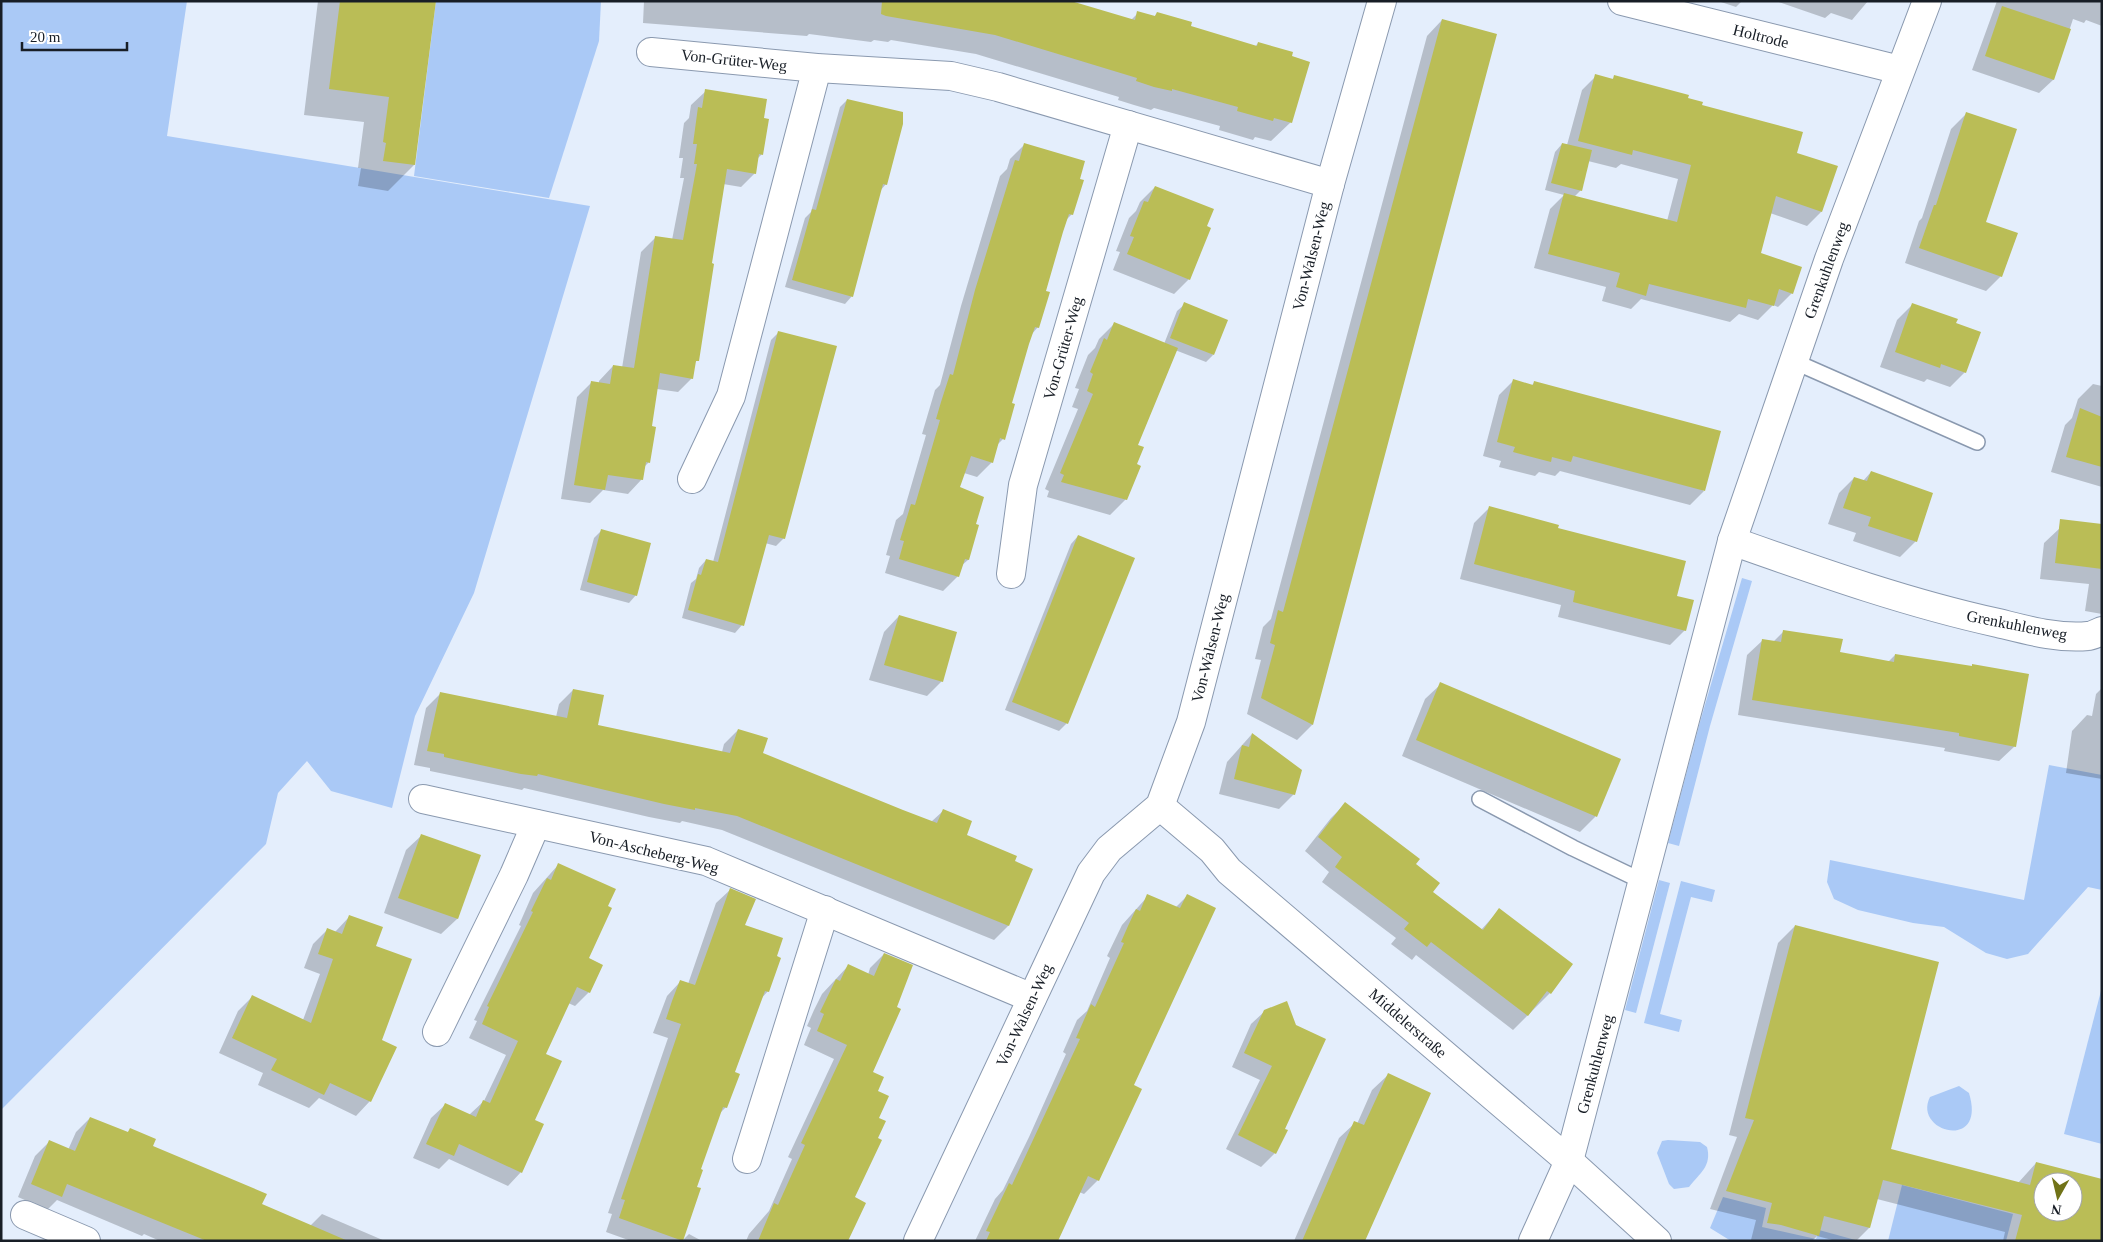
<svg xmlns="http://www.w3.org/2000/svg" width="2103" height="1242" font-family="Georgia,serif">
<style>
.green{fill:#aac9f6}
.shadow{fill:#0003;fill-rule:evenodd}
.building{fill:#babd56;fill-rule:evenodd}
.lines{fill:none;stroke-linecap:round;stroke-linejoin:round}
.lane-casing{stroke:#8a99af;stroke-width:18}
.street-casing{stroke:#8a99af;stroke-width:30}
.lane{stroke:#fff;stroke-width:15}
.street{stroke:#fff;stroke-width:28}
.labels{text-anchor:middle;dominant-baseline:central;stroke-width:4.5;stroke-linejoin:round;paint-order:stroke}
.street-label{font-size:16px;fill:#181e26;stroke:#fff}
</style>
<rect width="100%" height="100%" fill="#e4eefc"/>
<g class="green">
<path d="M 1,1 L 187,1 L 167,136 L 590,206 L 474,593 L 415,716 L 392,808 L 331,791 L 307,761 L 278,793 L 266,844 L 1,1110 Z"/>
<path d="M 436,1 L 601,1 L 599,41 L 549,198 L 414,176 Z"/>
<path d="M 1742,578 L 1752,581 L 1710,726 L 1679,846 L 1668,843 L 1700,722 Z"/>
<path d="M 2049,765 L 2102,775 L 2102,890 L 2088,887 L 2028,954 L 2007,959 L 1986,953 L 1944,927 L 1913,923 L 1858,910 L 1834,899 L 1827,882 L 1830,860 L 2024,900 Z"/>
<path d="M 1659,880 L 1670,883 L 1636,1013 L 1625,1010 Z"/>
<path d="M 1681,881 L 1715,890 L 1712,902 L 1691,897 L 1660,1014 L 1682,1020 L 1679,1032 L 1644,1023 Z"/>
<path d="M 2102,987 L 2102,1144 L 2064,1134 Z"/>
<path d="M 1959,1086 L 1969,1093 C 1987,1152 1912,1132 1930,1097 Z"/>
<path d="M 1668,1140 L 1700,1142 L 1707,1147 C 1712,1166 1700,1173 1689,1187 L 1674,1189 L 1669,1184 L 1657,1153 L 1662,1141 Z"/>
<path d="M 1902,1185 L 2013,1214 L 2006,1241 L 1888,1241 Z"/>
<path d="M 1723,1197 L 1766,1208 L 1762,1227 L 1816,1239 L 1819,1230 L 1859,1241 L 1731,1241 L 1710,1228 Z"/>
</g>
<g class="shadow">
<path d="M 318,1 L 435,1 L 414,165 L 388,191 L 358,186 L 361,168 L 358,168 L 364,122 L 304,115 Z"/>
<path d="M 644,1 L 1067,1 L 1131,20 L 1138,13 L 1154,17 L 1157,14 L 1189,27 L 1255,47 L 1258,43 L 1291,122 L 1271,141 L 1255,137 L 1253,140 L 1219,130 L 1220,126 L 1154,108 L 1151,110 L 1134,105 L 1118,100 L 1119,97 L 976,54 L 891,40 L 888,42 L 874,40 L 871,42 L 809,34 L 807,36 L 643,23 Z"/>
<path d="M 1718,1 L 1742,1 L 1736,7 Z"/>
<path d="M 1776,1 L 1868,1 L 1852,20 L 1831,13 L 1825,18 Z"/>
<path d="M 1997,1 L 2102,1 L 2102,26 L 2086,20 L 2084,23 L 2073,19 L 2053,80 L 2039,93 L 1972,70 Z"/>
<path d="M 1442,20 L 1496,35 L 1312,725 L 1297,740 L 1247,714 L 1261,660 L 1255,659 L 1263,627 L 1271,619 L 1427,36 Z"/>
<path d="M 1596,76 L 1611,80 L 1615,77 L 1687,99 L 1796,154 L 1836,167 L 1821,212 L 1807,226 L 1770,213 L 1759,253 L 1792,293 L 1778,307 L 1773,305 L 1758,320 L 1739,314 L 1730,322 L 1641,299 L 1631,309 L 1602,301 L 1606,287 L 1534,268 L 1550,209 L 1564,195 L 1545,190 L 1555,152 L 1562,144 L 1567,145 L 1582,90 ZM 1588,161 L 1616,168 L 1621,164 L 1678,179 L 1667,221 L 1574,197 L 1581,190 Z"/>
<path d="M 706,91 L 763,119 L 762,154 L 757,159 L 755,173 L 741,187 L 723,184 L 697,360 L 694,364 L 692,378 L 678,392 L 657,389 L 651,427 L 649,462 L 644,467 L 642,479 L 628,494 L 603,490 L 590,503 L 561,499 L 577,397 L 591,383 L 599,384 L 599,381 L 613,366 L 622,368 L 641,252 L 656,237 L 672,240 L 684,178 L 680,178 L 683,158 L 679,158 L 684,123 L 689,118 L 691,105 Z"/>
<path d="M 847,100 L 886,184 L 880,191 L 852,296 L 845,304 L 785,287 L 805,218 L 811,212 L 840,107 Z"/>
<path d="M 1966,114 L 1984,223 L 2001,276 L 1986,291 L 1905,263 L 1919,221 L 1922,218 L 1951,129 Z"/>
<path d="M 1025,144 L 1072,214 L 1065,221 L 1044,292 L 1038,327 L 1031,335 L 1010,404 L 1003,439 L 997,445 L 992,462 L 977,477 L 964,473 L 959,488 L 974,525 L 968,560 L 961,566 L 958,576 L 943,591 L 885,573 L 890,556 L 886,555 L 896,520 L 903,514 L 926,435 L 922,434 L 935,390 L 940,385 L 961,306 L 1000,176 L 1007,169 L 1010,159 Z"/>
<path d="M 1155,187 L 1205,227 L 1189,279 L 1174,294 L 1113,270 L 1120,252 L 1116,251 L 1129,218 L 1136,211 L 1140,202 Z"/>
<path d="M 1185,304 L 1213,355 L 1206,362 L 1175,350 L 1136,446 L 1126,499 L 1110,515 L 1047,497 L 1049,491 L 1045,489 L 1078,409 L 1072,407 L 1079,389 L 1075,388 L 1088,355 L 1095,348 L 1099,339 L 1114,324 L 1164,344 L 1177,311 Z"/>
<path d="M 1913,304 L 1954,324 L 1965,372 L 1950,387 L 1927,379 L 1924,382 L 1880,367 L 1897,320 Z"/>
<path d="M 779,332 L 784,538 L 776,546 L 765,543 L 742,625 L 735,633 L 682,618 L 691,583 L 696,579 L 699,568 L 706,560 L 713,562 L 771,340 Z"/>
<path d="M 1513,381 L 1531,386 L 1534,383 L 1704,491 L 1690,505 L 1560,471 L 1555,476 L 1539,472 L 1535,476 L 1499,467 L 1501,461 L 1483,456 L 1499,395 Z"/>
<path d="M 2093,384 L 2102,386 L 2102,487 L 2051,472 L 2065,425 L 2072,418 L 2078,399 Z"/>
<path d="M 1871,472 L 1916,541 L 1900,557 L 1853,541 L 1856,533 L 1828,524 L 1839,493 L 1854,478 L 1863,481 Z"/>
<path d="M 1489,508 L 1557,529 L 1675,597 L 1685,630 L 1670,645 L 1558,617 L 1561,605 L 1460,579 L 1474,523 Z"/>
<path d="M 2060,528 L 2102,534 L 2102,614 L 2085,611 L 2089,584 L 2040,579 L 2044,543 Z"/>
<path d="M 602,530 L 636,595 L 629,603 L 580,590 L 594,538 Z"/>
<path d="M 1078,536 L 1067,723 L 1059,731 L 1005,710 L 1071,544 Z"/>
<path d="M 899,616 L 942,681 L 927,696 L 869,680 L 884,632 Z"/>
<path d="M 1784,631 L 1839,654 L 1888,662 L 1895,655 L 1970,667 L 1973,665 L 2015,746 L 1999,761 L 1944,751 L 1945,748 L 1738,715 L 1747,655 L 1763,640 L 1773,642 Z"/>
<path d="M 1441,684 L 1619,760 L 1595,817 L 1580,832 L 1402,756 L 1425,699 Z"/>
<path d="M 2102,688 L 2102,779 L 2066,773 L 2072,731 L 2087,715 L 2092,716 L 2096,694 Z"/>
<path d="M 573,690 L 596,726 L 722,752 L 724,744 L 738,730 L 761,754 L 931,822 L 943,811 L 965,835 L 1014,862 L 1008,926 L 994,940 L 722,830 L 682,821 L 680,823 L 649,817 L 524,788 L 522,790 L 430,771 L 430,768 L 414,765 L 426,708 L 440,694 L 556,717 L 559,704 Z"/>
<path d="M 1252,734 L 1294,794 L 1279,809 L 1219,794 L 1227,762 Z"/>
<path d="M 1345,804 L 1414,865 L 1432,892 L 1481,930 L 1499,910 L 1550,993 L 1513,1030 L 1416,955 L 1412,960 L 1391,944 L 1396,938 L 1322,882 L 1329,872 L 1305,851 L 1331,818 Z"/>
<path d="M 422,835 L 479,856 L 457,919 L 441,934 L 384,913 L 406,850 Z"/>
<path d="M 559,864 L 588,959 L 601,965 L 589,992 L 575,1006 L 568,1003 L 544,1054 L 521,1172 L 508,1186 L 449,1159 L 439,1169 L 413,1158 L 431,1118 L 445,1105 L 469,1115 L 484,1101 L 506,1055 L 469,1038 L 477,1021 L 474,1020 L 521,926 L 519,925 L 533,893 Z"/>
<path d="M 730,890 L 743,926 L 776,957 L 768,991 L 761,999 L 734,1073 L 726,1107 L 719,1114 L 700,1170 L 682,1240 L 631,1241 L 606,1232 L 612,1214 L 608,1213 L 668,1038 L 653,1033 L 667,996 L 680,982 L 688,984 L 716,903 Z"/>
<path d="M 1148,896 L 1175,908 L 1187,896 L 1098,1180 L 1084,1194 L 1079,1192 L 1057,1241 L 975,1241 L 995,1199 L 1003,1190 L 1029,1137 L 1066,1054 L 1063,1052 L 1077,1020 L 1087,1011 L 1110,958 L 1107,956 L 1122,925 Z"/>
<path d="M 350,916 L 375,947 L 370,1101 L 356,1116 L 319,1098 L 309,1108 L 258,1085 L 263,1073 L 219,1053 L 238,1011 L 252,997 L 303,1020 L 320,974 L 304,968 L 313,944 L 327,930 L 335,932 Z"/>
<path d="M 1795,926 L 1889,1150 L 2018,1183 L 2036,1163 L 2102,1180 L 2102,1241 L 2003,1241 L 2005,1232 L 1877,1199 L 1869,1228 L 1856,1241 L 1836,1241 L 1817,1236 L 1812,1241 L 1759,1241 L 1751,1240 L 1756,1220 L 1710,1209 L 1737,1137 L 1729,1135 L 1778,943 ZM 2043,1182 L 2073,1182 L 2073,1212 L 2043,1212 Z"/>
<path d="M 884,954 L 871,1072 L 876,1092 L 877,1119 L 853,1198 L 830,1241 L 746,1241 L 749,1234 L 769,1211 L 792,1159 L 788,1157 L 834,1059 L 804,1045 L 811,1028 L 807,1026 L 814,1010 L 822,994 L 848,966 L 868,975 L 870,968 Z"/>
<path d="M 1265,1011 L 1283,1129 L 1275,1153 L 1261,1167 L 1226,1149 L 1260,1080 L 1232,1067 L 1251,1024 Z"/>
<path d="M 1388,1075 L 1364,1241 L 1294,1241 L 1339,1138 L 1355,1123 L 1357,1124 L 1372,1090 Z"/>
<path d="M 90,1118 L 127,1133 L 130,1130 L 152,1146 L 261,1205 L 310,1226 L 322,1214 L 385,1241 L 160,1241 L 144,1234 L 142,1236 L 57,1200 L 47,1210 L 18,1197 L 35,1156 L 49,1142 L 68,1150 L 76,1132 Z"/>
<path d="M 689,1234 L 702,1241 L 682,1241 Z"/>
</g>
<g class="building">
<path d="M 340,1 L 436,1 L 415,165 L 383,161 L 386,143 L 383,142 L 389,97 L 329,89 Z"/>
<path d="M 882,1 L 1071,1 L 1135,20 L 1137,11 L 1155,16 L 1157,12 L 1192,22 L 1191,26 L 1257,46 L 1258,42 L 1293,52 L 1292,56 L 1310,62 L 1292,123 L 1274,118 L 1273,121 L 1237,111 L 1238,107 L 1172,89 L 1172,91 L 1154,87 L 1136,81 L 1137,78 L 995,35 L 886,16 L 881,14 Z"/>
<path d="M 2002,6 L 2071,29 L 2054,80 L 1985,56 Z"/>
<path d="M 1442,19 L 1497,34 L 1313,725 L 1261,698 L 1275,645 L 1270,643 L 1278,610 L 1283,612 Z"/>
<path d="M 1595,74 L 1613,79 L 1614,75 L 1689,95 L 1688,98 L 1703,102 L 1702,105 L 1803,132 L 1797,153 L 1838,166 L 1822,212 L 1776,196 L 1761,253 L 1802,267 L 1793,294 L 1779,289 L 1774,306 L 1748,299 L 1746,308 L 1649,284 L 1646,296 L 1616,287 L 1620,273 L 1548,254 L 1564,193 L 1677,222 L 1691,165 L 1633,150 L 1632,155 L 1578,141 Z"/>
<path d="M 705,89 L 767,99 L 764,118 L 769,119 L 763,155 L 759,154 L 756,174 L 727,169 L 712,263 L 714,264 L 699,361 L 696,361 L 693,379 L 660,373 L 652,426 L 656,427 L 650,463 L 646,462 L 643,480 L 608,475 L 605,490 L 574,485 L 591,381 L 610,384 L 613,365 L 634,368 L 655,236 L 683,240 L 697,164 L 694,164 L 697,144 L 693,144 L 698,107 L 702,108 Z"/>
<path d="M 847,99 L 903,112 L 903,124 L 887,185 L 883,184 L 853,297 L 792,280 L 812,209 L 816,210 Z"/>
<path d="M 1966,112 L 2017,129 L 1986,222 L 2018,233 L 2002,277 L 1919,248 L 1934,205 L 1936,205 Z"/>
<path d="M 1024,143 L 1085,161 L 1080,179 L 1084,180 L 1073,215 L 1069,214 L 1063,232 L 1046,291 L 1050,292 L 1039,328 L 1035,327 L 1029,344 L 1012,403 L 1015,404 L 1005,440 L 1000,438 L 993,463 L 971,456 L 960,487 L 984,497 L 976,524 L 979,525 L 969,560 L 965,559 L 959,577 L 899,559 L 904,541 L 900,540 L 911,504 L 915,505 L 940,420 L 936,419 L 941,402 L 950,374 L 953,375 L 975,290 L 1015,160 L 1019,161 Z"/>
<path d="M 1562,143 L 1592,150 L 1582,191 L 1551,183 Z"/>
<path d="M 1155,186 L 1214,209 L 1207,226 L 1211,228 L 1190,280 L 1127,254 L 1134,237 L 1130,236 L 1144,201 L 1148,202 Z"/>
<path d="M 1184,302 L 1228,320 L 1214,355 L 1170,338 Z"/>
<path d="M 1912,303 L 1958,319 L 1956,323 L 1981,332 L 1966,373 L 1941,364 L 1940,368 L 1895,352 Z"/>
<path d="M 1114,322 L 1178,348 L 1138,445 L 1144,447 L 1137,464 L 1141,466 L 1127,500 L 1061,482 L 1064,475 L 1060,473 L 1093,394 L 1087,391 L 1093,374 L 1090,372 L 1104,338 L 1107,340 Z"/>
<path d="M 778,331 L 837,346 L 785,539 L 769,535 L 744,626 L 688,610 L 698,574 L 701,575 L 706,559 L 718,562 Z"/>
<path d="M 1513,379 L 1533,385 L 1534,381 L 1721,431 L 1705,491 L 1573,456 L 1571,462 L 1552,457 L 1551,462 L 1513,452 L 1515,447 L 1497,442 Z"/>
<path d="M 2080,408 L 2102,417 L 2102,467 L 2066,457 Z"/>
<path d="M 1871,471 L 1933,493 L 1917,542 L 1868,526 L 1871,517 L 1843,508 L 1854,477 L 1867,481 Z"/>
<path d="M 1489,506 L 1559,525 L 1558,528 L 1686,561 L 1677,596 L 1694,600 L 1686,631 L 1573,602 L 1575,591 L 1474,564 Z"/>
<path d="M 2060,519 L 2102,524 L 2102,569 L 2055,563 Z"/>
<path d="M 601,529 L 651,543 L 637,596 L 587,582 Z"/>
<path d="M 1078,535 L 1135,558 L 1068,724 L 1012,702 Z"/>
<path d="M 899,615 L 957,632 L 943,682 L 884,665 Z"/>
<path d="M 1783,630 L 1843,639 L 1840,652 L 1894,662 L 1895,654 L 1972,666 L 1972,664 L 2029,674 L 2016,747 L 1959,736 L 1959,733 L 1752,700 L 1762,639 L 1781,642 Z"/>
<path d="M 1440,682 L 1621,759 L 1597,817 L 1416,740 Z"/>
<path d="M 573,689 L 604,695 L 598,725 L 730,753 L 738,729 L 768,738 L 763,753 L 903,810 L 937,823 L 943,809 L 972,821 L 967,835 L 1017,856 L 1015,861 L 1033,869 L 1009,926 L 737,816 L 695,808 L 695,810 L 664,804 L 538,774 L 537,776 L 521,774 L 444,757 L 444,754 L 427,751 L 440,692 L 567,718 Z"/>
<path d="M 1252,733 L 1302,770 L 1295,795 L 1234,779 L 1242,745 L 1249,747 Z"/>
<path d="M 1345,802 L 1420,859 L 1416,864 L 1440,883 L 1433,892 L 1483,930 L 1499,908 L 1573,964 L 1551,994 L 1547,991 L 1528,1016 L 1431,942 L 1427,947 L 1404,929 L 1409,923 L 1335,867 L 1342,857 L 1318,837 Z"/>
<path d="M 421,834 L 481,855 L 458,919 L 398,898 Z"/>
<path d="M 558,863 L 616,889 L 608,906 L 612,908 L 589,958 L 603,965 L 590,993 L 577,987 L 546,1054 L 562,1061 L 535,1120 L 544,1124 L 522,1173 L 459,1144 L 454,1156 L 426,1144 L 445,1103 L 476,1117 L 483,1100 L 490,1103 L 518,1041 L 482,1024 L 489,1007 L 487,1006 L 533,912 L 531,911 L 547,878 L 551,880 Z"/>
<path d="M 730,888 L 756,899 L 745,925 L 783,938 L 777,956 L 781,958 L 769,992 L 765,991 L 735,1072 L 740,1074 L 727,1108 L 723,1107 L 701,1169 L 703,1170 L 697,1187 L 701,1188 L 683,1241 L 619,1218 L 625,1200 L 621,1199 L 681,1024 L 666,1019 L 672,1001 L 680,980 L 695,985 Z"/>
<path d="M 1147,894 L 1180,908 L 1187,894 L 1216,908 L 1134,1085 L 1142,1089 L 1099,1181 L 1088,1176 L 1058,1241 L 986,1241 L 990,1232 L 986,1231 L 1009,1183 L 1012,1185 L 1072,1056 L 1080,1039 L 1076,1038 L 1091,1004 L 1095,1007 L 1124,943 L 1121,942 L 1128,926 L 1136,909 L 1140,911 Z"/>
<path d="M 349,915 L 383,927 L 376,946 L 412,959 L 382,1040 L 397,1047 L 371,1102 L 330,1083 L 324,1095 L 305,1086 L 271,1070 L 277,1059 L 232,1038 L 252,995 L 311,1023 L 333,959 L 318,954 L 327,928 L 342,934 Z"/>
<path d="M 1795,925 L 1939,962 L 1891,1149 L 2030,1185 L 2036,1162 L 2102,1179 L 2102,1241 L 2015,1241 L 2022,1215 L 1883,1180 L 1870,1228 L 1824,1216 L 1819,1236 L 1781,1225 L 1767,1223 L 1772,1203 L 1726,1191 L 1754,1120 L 1745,1118 ZM 2043,1182 L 2073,1182 L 2073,1212 L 2043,1212 Z"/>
<path d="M 884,953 L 913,965 L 897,1007 L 901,1009 L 873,1072 L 884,1077 L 878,1091 L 889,1096 L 879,1118 L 886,1121 L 878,1138 L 882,1140 L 855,1197 L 866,1203 L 848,1241 L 758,1241 L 774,1203 L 778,1205 L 805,1145 L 801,1143 L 847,1045 L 817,1031 L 824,1014 L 820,1012 L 836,979 L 840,981 L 848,964 L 874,976 Z"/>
<path d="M 1287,1001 L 1296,1025 L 1326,1039 L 1285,1129 L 1288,1130 L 1276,1154 L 1238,1135 L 1272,1066 L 1244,1053 L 1264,1010 Z"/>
<path d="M 1388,1073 L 1431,1093 L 1365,1241 L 1302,1241 L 1354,1121 L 1364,1125 Z"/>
<path d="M 90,1117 L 128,1132 L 130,1128 L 156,1139 L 153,1146 L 267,1194 L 262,1204 L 348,1241 L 207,1241 L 67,1184 L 62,1197 L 31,1184 L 49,1140 L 75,1151 Z"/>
</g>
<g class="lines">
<defs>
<g id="lane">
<path d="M 1793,361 L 1977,442"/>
<path d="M 1480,799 L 1573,848 L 1642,881"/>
</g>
<g id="street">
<path d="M 1622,1 L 1900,70"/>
<path d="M 651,52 L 817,68 L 951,76 L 998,87 L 1330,184"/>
<path d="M 692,479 L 731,396 L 817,68"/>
<path d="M 1732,541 C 1820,572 1907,603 1998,623 C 2027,630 2058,639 2088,636 C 2092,636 2097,633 2102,631"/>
<path d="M 1011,574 L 1023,485 L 1128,125"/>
<path d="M 423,799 L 706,861 L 1032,998"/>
<path d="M 1160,806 L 1212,850 L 1229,871 L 1569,1161 L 1657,1241"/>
<path d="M 437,1032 L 514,875 L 536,824"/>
<path d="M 747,1159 L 825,910"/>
<path d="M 25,1215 L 86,1241"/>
<path d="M 918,1241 L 1091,873 L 1109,849 L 1160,806 L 1191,722 L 1330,184 L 1382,1"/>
<path d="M 1533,1241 L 1569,1161 L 1732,541 L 1829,259 L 1927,1"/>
</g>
</defs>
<use href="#lane" class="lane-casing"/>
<use href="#street" class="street-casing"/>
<use href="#lane" class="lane"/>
<use href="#street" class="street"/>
</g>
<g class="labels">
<g class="street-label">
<text transform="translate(1761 36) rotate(14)">Holtrode</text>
<text transform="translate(734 60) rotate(6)">Von-Grüter-Weg</text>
<text transform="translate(1311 256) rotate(-76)">Von-Walsen-Weg</text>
<text transform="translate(1826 270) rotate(-70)">Grenkuhlenweg</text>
<text transform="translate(1063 348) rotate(-74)">Von-Grüter-Weg</text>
<text transform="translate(2017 625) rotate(11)">Grenkuhlenweg</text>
<text transform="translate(1210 648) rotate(-76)">Von-Walsen-Weg</text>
<text transform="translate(654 852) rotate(14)">Von-Ascheberg-Weg</text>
<text transform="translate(1024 1015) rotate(-65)">Von-Walsen-Weg</text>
<text transform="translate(1408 1023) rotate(41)">Middelerstraße</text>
<text transform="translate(1595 1064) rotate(-75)">Grenkuhlenweg</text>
</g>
</g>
<rect width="2103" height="1242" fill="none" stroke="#181e26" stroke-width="5"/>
<g transform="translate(2058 1197) rotate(188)"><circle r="24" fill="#ffffff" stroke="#a3a5a8"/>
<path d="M0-4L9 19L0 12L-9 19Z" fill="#717318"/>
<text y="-8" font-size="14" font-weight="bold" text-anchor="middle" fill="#181e26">N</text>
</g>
<path d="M22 42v8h105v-8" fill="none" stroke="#181e26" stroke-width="2.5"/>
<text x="30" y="42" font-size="15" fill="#181e26" stroke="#ffffff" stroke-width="4" paint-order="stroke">20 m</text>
</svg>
